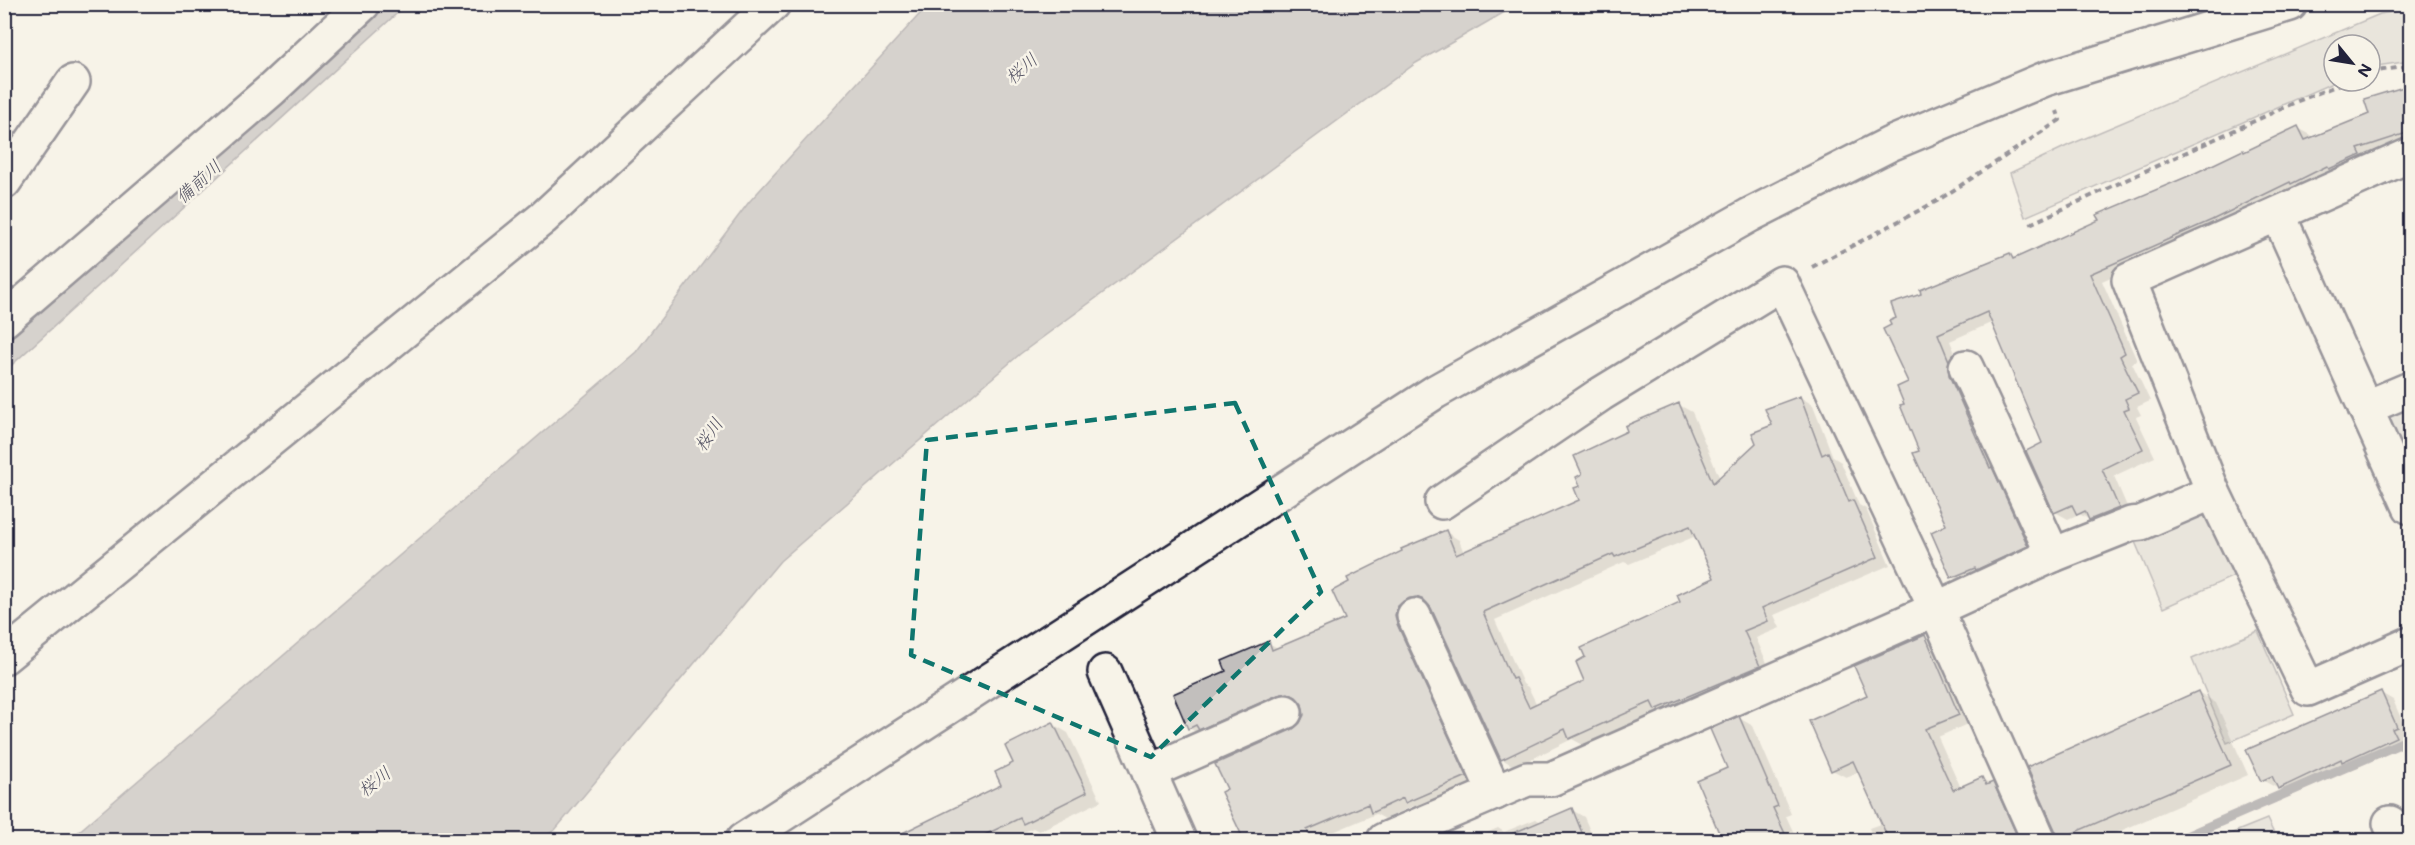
<svg xmlns="http://www.w3.org/2000/svg" width="2415" height="845" font-family="Mali,'Klee One',sans-serif">
<style>
.green{fill:#d8d5cf;stroke:#7d7c85;stroke-width:1.5}
.water{fill:#aeabad;stroke:#76747f;stroke-width:1.5}
.shadow{fill:#0003;fill-rule:evenodd}
.lines{fill:none;stroke-linecap:round;stroke-linejoin:round}
.stream{stroke:#76747f;stroke-width:10}
.building{fill:#c2bfbd;stroke:#22223b;stroke-width:1.5;fill-rule:evenodd}
.minor-casing{stroke:#22223b;stroke-width:38}
.path{stroke:#22223b;stroke-width:4;stroke-dasharray:6 4.5;stroke-linecap:butt}
.minor{stroke:#f7f3e8;stroke-width:33}
.marked{fill:none;stroke:#0f766e;stroke-width:4.5;stroke-dasharray:12 8;stroke-linejoin:round}
.labels{text-anchor:middle;dominant-baseline:central;stroke-width:5;stroke-linejoin:round;paint-order:stroke}
.water-label{font-size:18px;font-style:italic;fill:#535263;stroke:#f7f3e8}
</style>
<rect width="100%" height="100%" fill="#f7f3e8"/>
<filter id="ink" filterUnits="userSpaceOnUse"><feTurbulence type="fractalNoise" baseFrequency=".0167" numOctaves="2"/><feDisplacementMap in="SourceGraphic" scale="12" xChannelSelector="R" yChannelSelector="G"/><feConvolveMatrix kernelMatrix="1 2 1 2 8 2 1 2 1" color-interpolation-filters="sRGB"/></filter>
<g filter="url(#ink)">
<g class="green">
<path d="M 2410,9 L 2410,61 L 2370,67 L 2370,45 L 2334,45 L 2334,81 L 2337,81 L 2025,217 L 2010,173 L 2069,145 L 2380,14 Z"/>
<path d="M 2410,401 L 2410,475 L 2388,421 L 2394,408 Z"/>
<path d="M 2201,513 L 2209,521 L 2234,576 L 2163,608 L 2133,537 Z"/>
<path d="M 2258,631 L 2294,714 L 2227,743 L 2192,659 Z"/>
<path d="M 2267,819 L 2277,840 L 2215,840 Z"/>
</g>
<g class="water">
<path d="M 378,5 L 406,5 L 5,371 L 4,344 Z"/>
<path d="M 928,5 L 1517,5 L 1416,63 L 1020,354 L 780,561 L 555,830 L 539,840 L 69,840 L 636,352 L 749,202 Z"/>
</g>
<g class="shadow">
<path d="M 2410,87 L 2410,143 L 2102,281 L 2137,361 L 2132,363 L 2150,401 L 2137,407 L 2141,415 L 2136,417 L 2155,457 L 2114,476 L 2131,516 L 2104,527 L 2079,514 L 2068,519 L 2055,512 L 2044,443 L 1993,322 L 1950,341 L 2040,553 L 1965,584 L 1952,577 L 1948,525 L 1921,451 L 1906,405 L 1910,383 L 1893,326 L 1923,295 L 2010,255 L 2017,259 L 2298,128 L 2311,135 L 2313,138 L 2371,114 L 2366,100 Z"/>
<path d="M 1800,397 L 1813,405 L 1833,457 L 1841,462 L 1859,505 L 1866,509 L 1890,565 L 1774,615 L 1780,628 L 1756,638 L 1772,674 L 1669,717 L 1659,711 L 1583,745 L 1572,739 L 1515,767 L 1502,759 L 1430,604 L 1420,605 L 1479,784 L 1419,810 L 1413,806 L 1385,819 L 1376,814 L 1319,838 L 1320,840 L 1240,840 L 1236,834 L 1241,831 L 1294,730 L 1301,724 L 1305,715 L 1301,700 L 1292,701 L 1202,735 L 1189,728 L 1228,672 L 1269,643 L 1279,649 L 1347,620 L 1446,532 L 1459,540 L 1464,553 L 1581,500 L 1582,487 L 1679,405 L 1692,412 L 1720,479 ZM 1696,536 L 1716,579 L 1682,603 L 1586,681 L 1537,705 L 1528,687 L 1523,684 L 1495,620 L 1624,562 L 1629,564 Z"/>
<path d="M 1924,636 L 1938,644 L 1972,722 L 1938,737 L 1961,788 L 1982,779 L 2006,792 L 2028,840 L 1865,840 L 1863,837 L 1871,833 L 1869,828 L 1883,823 L 1859,772 L 1846,777 L 1832,770 L 1869,696 Z"/>
<path d="M 2198,692 L 2216,703 L 2248,775 L 2100,840 L 2059,840 L 2058,832 Z"/>
<path d="M 2381,693 L 2393,700 L 2408,734 L 2404,735 L 2408,744 L 2356,768 L 2353,766 L 2291,795 L 2278,786 L 2275,787 L 2262,780 Z"/>
<path d="M 1739,718 L 1753,726 L 1791,814 L 1786,816 L 1797,840 L 1724,840 L 1699,782 L 1729,769 Z"/>
<path d="M 1053,724 L 1068,733 L 1101,801 L 1039,831 L 1033,828 L 1007,840 L 901,840 L 1003,785 L 1015,764 Z"/>
<path d="M 1572,810 L 1584,817 L 1594,840 L 1470,840 L 1498,828 L 1504,832 L 1536,819 L 1542,823 Z"/>
</g>
<g class="lines">
<path class="stream" d="M 2178,840 L 2410,739"/>
</g>
<g class="building">
<path d="M 2410,85 L 2410,132 L 2358,149 L 2361,155 L 2329,169 L 2327,166 L 2291,184 L 2290,182 L 2212,220 L 2090,274 L 2125,353 L 2120,356 L 2138,393 L 2125,399 L 2129,408 L 2124,410 L 2143,449 L 2102,469 L 2119,508 L 2089,520 L 2085,511 L 2077,515 L 2072,505 L 2054,513 L 2026,451 L 2042,443 L 1987,312 L 1938,334 L 1949,361 L 1949,375 L 1990,468 L 1992,467 L 2028,546 L 1976,570 L 1975,568 L 1951,578 L 1931,532 L 1946,525 L 1913,453 L 1919,451 L 1900,405 L 1904,404 L 1897,387 L 1908,382 L 1883,329 L 1891,325 L 1889,321 L 1896,318 L 1891,304 L 1921,294 L 1920,290 L 2010,253 L 2013,259 L 2099,220 L 2096,215 L 2191,175 L 2243,150 L 2244,152 L 2298,126 L 2305,140 L 2369,114 L 2364,99 Z"/>
<path d="M 1800,396 L 1822,455 L 1828,452 L 1849,502 L 1853,500 L 1878,557 L 1762,608 L 1768,621 L 1744,631 L 1760,666 L 1655,710 L 1651,702 L 1569,739 L 1565,729 L 1501,760 L 1431,608 L 1424,600 L 1416,597 L 1407,599 L 1398,606 L 1395,615 L 1397,624 L 1467,776 L 1405,803 L 1403,798 L 1371,813 L 1368,804 L 1307,830 L 1311,840 L 1244,840 L 1221,792 L 1227,789 L 1215,764 L 1293,729 L 1300,723 L 1304,715 L 1302,704 L 1296,697 L 1288,693 L 1278,695 L 1199,730 L 1196,725 L 1188,729 L 1173,694 L 1226,671 L 1222,661 L 1269,641 L 1272,650 L 1345,619 L 1332,591 L 1349,582 L 1347,578 L 1402,551 L 1401,549 L 1446,530 L 1456,555 L 1579,500 L 1574,488 L 1580,486 L 1576,477 L 1582,474 L 1574,456 L 1627,431 L 1625,426 L 1679,403 L 1713,483 L 1756,443 L 1752,433 L 1772,425 L 1765,409 ZM 1690,526 L 1714,578 L 1677,595 L 1680,602 L 1581,648 L 1585,657 L 1576,662 L 1584,681 L 1529,707 L 1515,678 L 1512,679 L 1483,612 L 1613,554 L 1615,557 Z"/>
<path d="M 1925,635 L 1959,715 L 1925,729 L 1953,790 L 1982,777 L 1986,785 L 1993,782 L 2019,840 L 1889,840 L 1853,761 L 1831,771 L 1809,721 L 1867,695 L 1854,666 Z"/>
<path d="M 2198,691 L 2231,765 L 2057,840 L 2056,832 L 2027,767 Z"/>
<path d="M 2381,691 L 2397,727 L 2392,729 L 2396,737 L 2342,762 L 2341,759 L 2278,789 L 2272,776 L 2261,781 L 2246,750 Z"/>
<path d="M 1739,716 L 1778,806 L 1773,808 L 1788,840 L 1722,840 L 1697,781 L 1727,768 L 1710,729 Z"/>
<path d="M 1053,722 L 1087,792 L 1023,824 L 1020,818 L 974,840 L 888,840 L 1001,785 L 995,772 L 1013,763 L 1005,746 Z"/>
<path d="M 1572,808 L 1585,840 L 1497,840 Z"/>
</g>
<g class="lines">
<defs>
<g id="minor">
<path d="M 2410,155 L 2129,280 L 2213,492 L 2308,689 L 2410,644"/>
<path d="M 4,182 L 73,82"/>
<path d="M 2278,214 L 2410,507"/>
<path d="M 4,320 L 271,90 L 363,4"/>
<path d="M 1966,367 L 2053,555"/>
<path d="M 2365,408 L 2410,389"/>
<path d="M 1442,502 L 1601,394 L 1782,283 L 1936,609 L 2039,840"/>
<path d="M 1414,616 L 1495,793"/>
<path d="M 4,657 L 543,218 L 773,4"/>
<path d="M 1105,672 L 1179,840"/>
<path d="M 1149,772 L 1285,712"/>
<path d="M 2390,823 L 2397,840"/>
<path d="M 743,840 L 1435,392 L 1750,215 L 1890,144 L 2045,79 L 2290,4"/>
<path d="M 1384,840 L 1527,779 L 1551,779 L 1936,609 L 2053,555 L 2131,524 L 2141,523 L 2213,492"/>
</g>
</defs>
<use href="#minor" class="minor-casing"/>
<g class="path">
<path d="M 2370,72 L 2410,66"/>
<path d="M 2030,224 L 2298,101 L 2348,81"/>
<path d="M 1812,267 L 1937,201 L 2060,120 L 2057,111"/>
</g>
<use href="#minor" class="minor"/>
</g>
</g>
<path d="M0 0H2415V845H0ZM 1235,403 L 1321,592 L 1151,757 L 911,655 L 927,440 Z" fill="#f7f3e8" fill-opacity=".55" fill-rule="evenodd"/>
<path class="marked" d="M 1235,403 L 1321,592 L 1151,757 L 911,655 L 927,440 Z"/>
<g class="labels">
<g class="water-label">
<text transform="translate(1021 68) rotate(-41)">桜川</text>
<text transform="translate(198 181) rotate(-42)">備前川</text>
<text transform="translate(708 434) rotate(-56)">桜川</text>
<text transform="translate(374 781) rotate(-38)">桜川</text>
</g>
</g>
<rect width="2415" height="845" fill="none" stroke="#f7f3e8" stroke-width="24"/>
<rect x="12" y="12" width="2391" height="821" fill="none" stroke="#22223b" stroke-width="2" filter="url(#ink)"/>
<g transform="translate(2352 63) rotate(120)"><circle r="28" fill="#f7f3e8" stroke="#a29fa3" stroke-width="1.5"/>
<path d="M0-4.5L10 22L0 15L-10 22Z" fill="#22223b"/>
<text y="-9" font-size="16" font-weight="bold" text-anchor="middle" fill="#22223b">N</text>
</g>
</svg>
